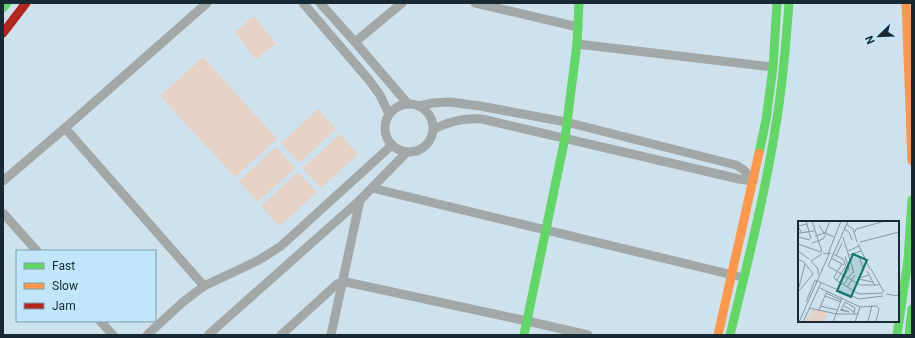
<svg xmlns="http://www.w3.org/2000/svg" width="915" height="338" font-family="Roboto,sans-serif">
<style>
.green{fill:#e6d1c5}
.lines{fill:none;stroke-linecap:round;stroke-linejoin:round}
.street{stroke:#a2a8a7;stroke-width:9}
.fast{stroke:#63d668;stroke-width:9}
.slow{stroke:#ff974d;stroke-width:9}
.jam{stroke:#b3261e;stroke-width:9}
.inset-road{fill:none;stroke:#8598a3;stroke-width:1}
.view{fill:#0f766e;fill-opacity:0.15;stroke:#0f766e;stroke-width:2}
.inset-edge{fill:none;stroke:#172a33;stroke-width:2}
</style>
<rect width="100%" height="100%" fill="#cee2ee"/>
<g class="green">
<path d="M 254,16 L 276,44 L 256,59 L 235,32 Z"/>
<path d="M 203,57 L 277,139 L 235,177 L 160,96 Z"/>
<path d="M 318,109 L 336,129 L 299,163 L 281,143 Z"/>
<path d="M 340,134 L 358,154 L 321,188 L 303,168 Z"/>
<path d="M 276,147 L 295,168 L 258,202 L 239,181 Z"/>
<path d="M 298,172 L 317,192 L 280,226 L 261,206 Z"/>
</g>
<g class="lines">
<g class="street">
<path d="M 303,3 L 369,80 L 380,95 L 389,114"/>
<path d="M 320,3 L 355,42 L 408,104"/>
<path d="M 475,3 L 578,27"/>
<path d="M 355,42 L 402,3"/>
<path d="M 577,44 L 773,67"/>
<circle cx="409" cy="128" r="24"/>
<path d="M 419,106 L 432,103 L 450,102 L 480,106 L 566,122 L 736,165 L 744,170 L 753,181"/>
<path d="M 65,128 L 204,286"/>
<path d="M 434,129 C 451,121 463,118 482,119 L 739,179 L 753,181"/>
<path d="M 3,181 L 65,128 L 207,3"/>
<path d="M 372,188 L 737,276"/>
<path d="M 3,213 L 37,251"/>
<path d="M 100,321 L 113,335"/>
<path d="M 147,335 L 183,302 L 204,286 L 259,260 L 281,246 L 392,145"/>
<path d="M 208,335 L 360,200 L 406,153"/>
<path d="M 281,335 L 337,284 L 343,282 L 346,282 L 527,321 L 588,335"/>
<path d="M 331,335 L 360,200"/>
</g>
<g class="fast">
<path d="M 3,8 L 7,3"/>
<path d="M 759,153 L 766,120 L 773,67 L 777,3"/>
<path d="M 524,335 L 565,138 L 577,44 L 579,3"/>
<path d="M 730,335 C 747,265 765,195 776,124 C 783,84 786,44 789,3"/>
<path d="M 897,335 L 908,260 L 912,200"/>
<path d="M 909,335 L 912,309"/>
</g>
<g class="slow">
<path d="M 906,3 L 912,161"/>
<path d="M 718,335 L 759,153"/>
</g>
<path class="jam" d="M 3,33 L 26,3"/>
</g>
<g transform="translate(798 221)">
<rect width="101" height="101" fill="#cee2ee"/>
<path d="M 16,88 L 30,91 L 26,101 L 7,101 L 9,96 L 12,98 L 13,95 L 10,94 L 14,93 Z" fill="#e6d1c5"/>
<path class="inset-road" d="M 8,0 L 13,18M 14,0 L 24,31M 50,0 L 30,45 L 62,64 L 81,64M 48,3 L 55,8 L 59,21M 21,4 L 25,11 L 36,16M 46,8 L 51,11 L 54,19M 3,11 L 0,5 L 9,3M 57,11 L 58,8 L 87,0M 17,15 L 27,12 L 32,0M 0,16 L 12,19M 45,16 L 56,52M 0,17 L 1,12 L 16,10M 62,21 L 101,11M 14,22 L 25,18 L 28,13M 0,23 L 23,31M 60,23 L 72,48M 0,30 L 11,38M 50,30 L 61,25M 25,32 L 30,33 L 43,0M 35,33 L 45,38 L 48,45 L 38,60M 51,34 L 63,30M 38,35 L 44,22M 61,35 L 66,50M 33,37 L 46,44M 0,38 L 6,41 L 15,53 L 0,71M 13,40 L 24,33M 13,40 L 20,48 L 20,54M 44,43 L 36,56 L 38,59 L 61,73 L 85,72M 73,48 L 86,71M 69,50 L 77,65M 60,58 L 75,61M 16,62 L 17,59 L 61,78 L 85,75M 41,62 L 51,48 L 47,35M 58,62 L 61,57 L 71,54M 45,64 L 55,51M 1,66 L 7,43M 49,66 L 57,54M 22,67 L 62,86 L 79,85 L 81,88 L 78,101M 28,72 L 43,79M 88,73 L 101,75M 27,75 L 43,81M 8,81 L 16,62M 45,84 L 56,91M 22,85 L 39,89M 11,87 L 39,93 L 60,93M 21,89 L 29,70M 42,89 L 51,91 L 43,88M 43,89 L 47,81 L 57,87 L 56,93M 1,101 L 32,31M 5,101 L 23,62M 35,101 L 44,77 L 42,76M 57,101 L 62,86M 70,101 L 74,84"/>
<path class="view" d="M 55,33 L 69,39 L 53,76 L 39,70 Z"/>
<rect width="101" height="101" class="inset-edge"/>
</g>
<rect width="915" height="338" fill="none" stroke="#172a33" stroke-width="8"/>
<rect x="16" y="250" width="140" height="72" fill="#c1e6fb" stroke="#7d9bab"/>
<rect x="24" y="263" width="20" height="6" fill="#63d668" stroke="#7d9bab"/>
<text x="52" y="270" font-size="12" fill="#172a33">Fast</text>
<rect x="24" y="283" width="20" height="6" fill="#ff974d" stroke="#7d9bab"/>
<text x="52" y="290" font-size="12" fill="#172a33">Slow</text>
<rect x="24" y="303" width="20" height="6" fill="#b3261e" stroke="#7d9bab"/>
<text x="52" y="310" font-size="12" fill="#172a33">Jam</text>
<g transform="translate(879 36) rotate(247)" stroke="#c1e6fb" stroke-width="3" paint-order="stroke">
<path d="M0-3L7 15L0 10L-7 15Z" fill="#172a33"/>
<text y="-6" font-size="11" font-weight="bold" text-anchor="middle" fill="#172a33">N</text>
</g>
</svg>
